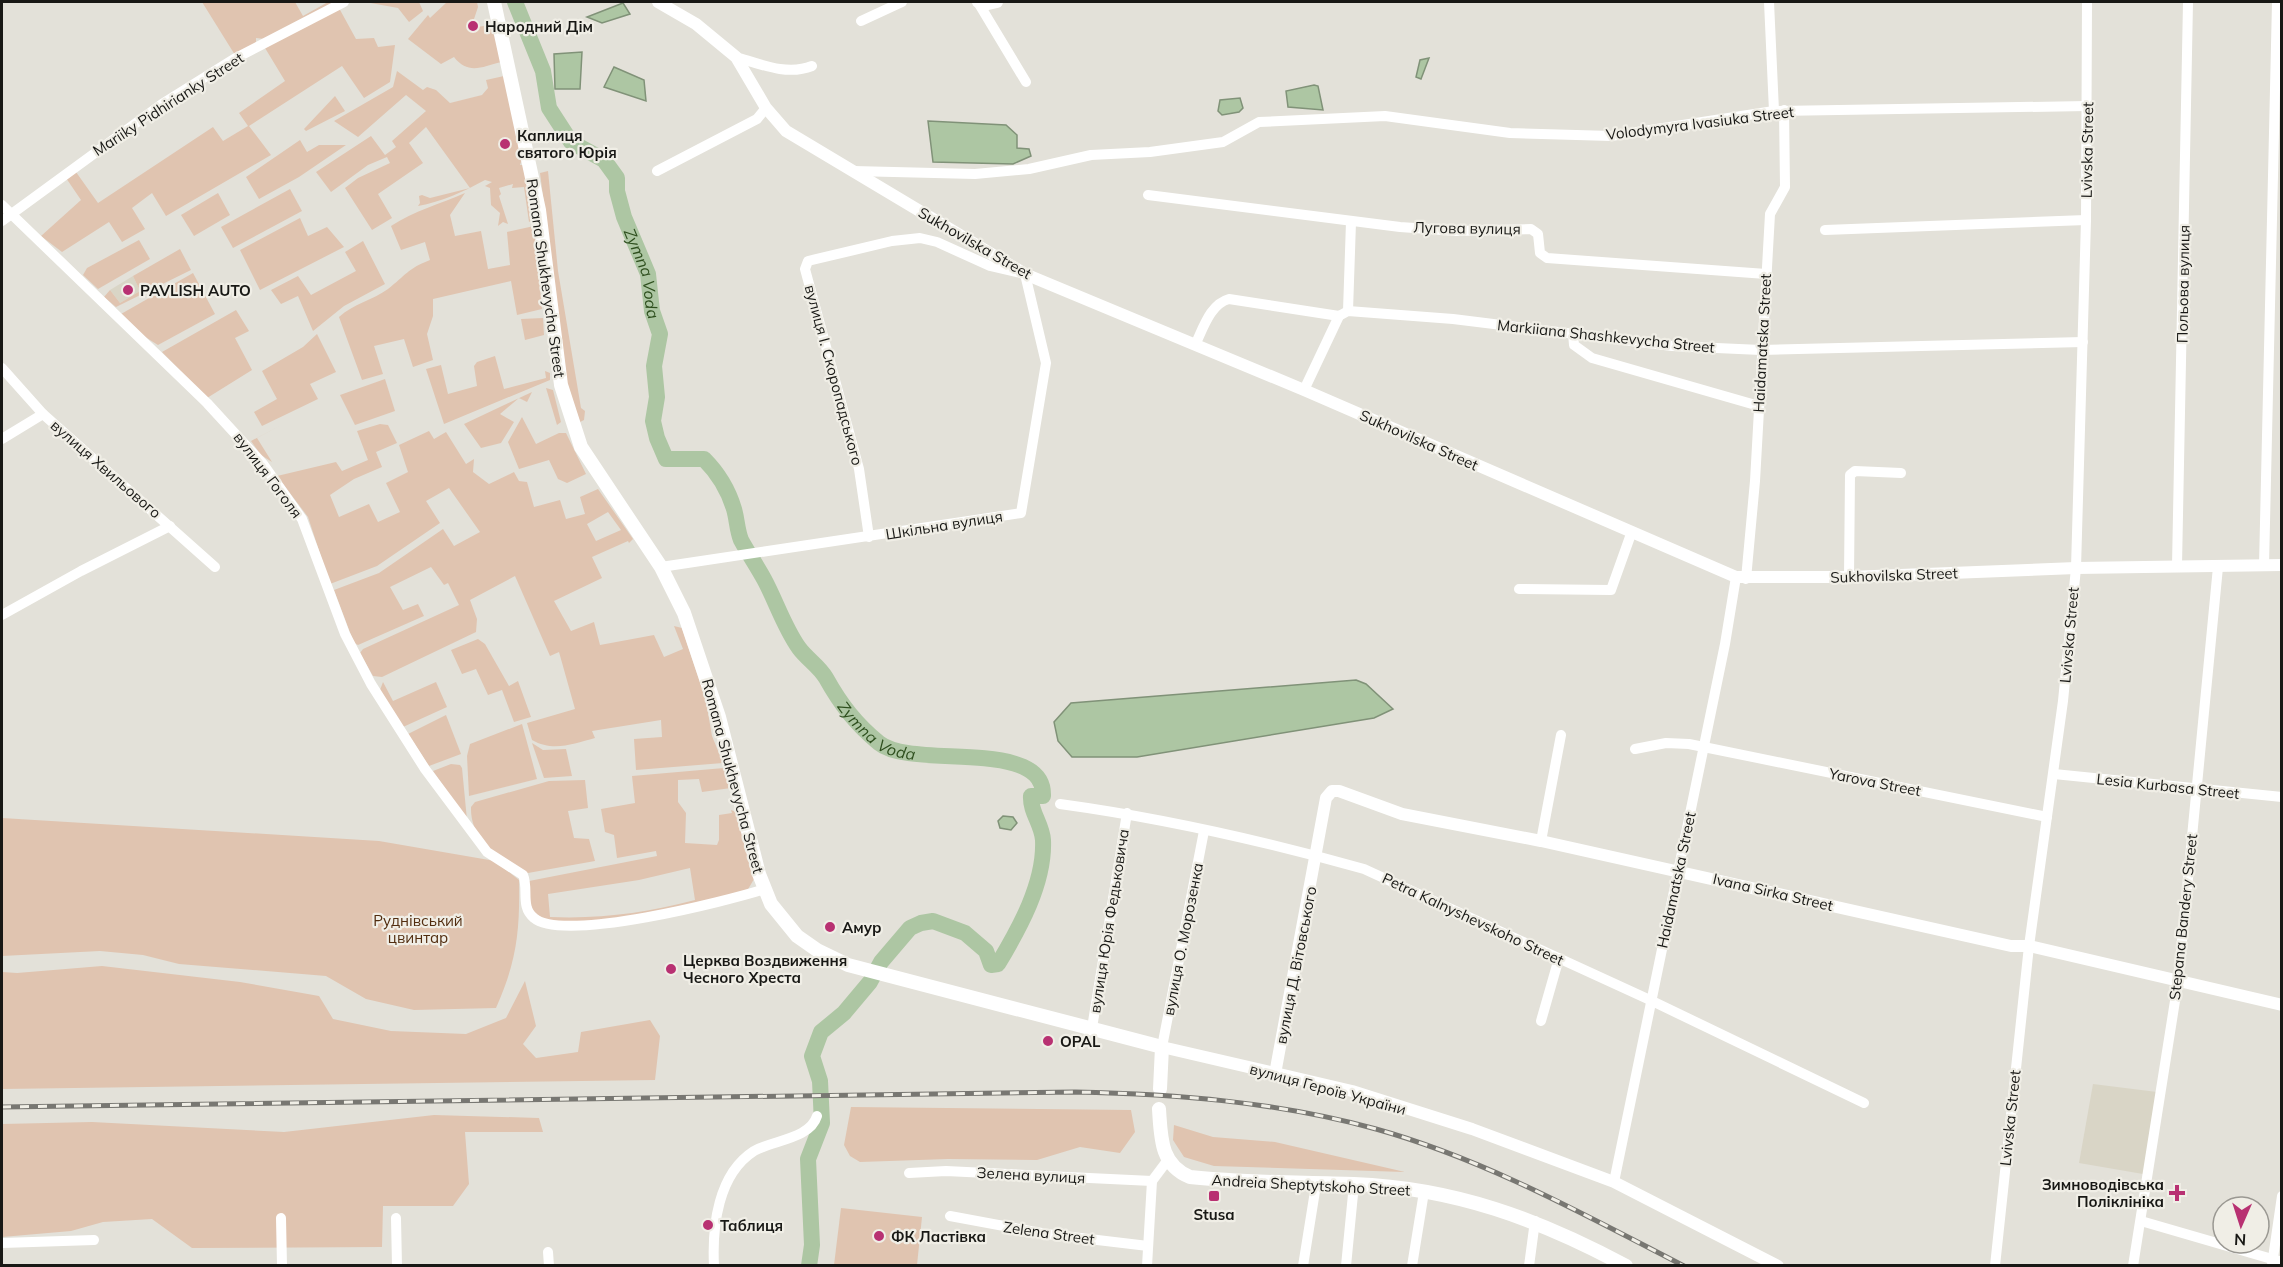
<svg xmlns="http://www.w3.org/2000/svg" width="2283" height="1267" font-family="Mulish,sans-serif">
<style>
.built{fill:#d9d5c6}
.green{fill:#e0c4b0;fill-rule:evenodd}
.water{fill:#adc6a3;stroke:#809278;stroke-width:1.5}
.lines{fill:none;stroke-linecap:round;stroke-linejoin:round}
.river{stroke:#adc6a3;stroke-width:16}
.minor{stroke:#fff;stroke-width:10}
.tertiary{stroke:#fff;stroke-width:12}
.secondary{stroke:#fff;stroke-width:14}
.rail-casing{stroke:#787772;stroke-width:5}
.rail{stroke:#f0eee6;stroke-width:3;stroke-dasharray:9;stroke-linecap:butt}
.poi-dot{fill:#b83172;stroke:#f0eee6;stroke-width:2}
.labels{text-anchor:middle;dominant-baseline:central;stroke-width:4.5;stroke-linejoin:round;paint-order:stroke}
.poi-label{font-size:15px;font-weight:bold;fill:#181815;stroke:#f0eee6;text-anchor:start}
.street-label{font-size:15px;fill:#181815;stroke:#f0eee6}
.park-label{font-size:15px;fill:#512c0e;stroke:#f0eee6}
.water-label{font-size:16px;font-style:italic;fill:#2e4f1e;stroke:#f0eee6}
</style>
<rect width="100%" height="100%" fill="#e3e1d9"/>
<g class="built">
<path d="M 133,276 L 140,291 L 120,303 L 110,290 Z"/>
<path d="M 2093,1084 L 2157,1092 L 2143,1174 L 2079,1163 Z"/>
</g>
<g class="green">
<path d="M 202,2 L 295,2 L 303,16 L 328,2 L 336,2 L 265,39 L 256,38 L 256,43 L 235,55 Z"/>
<path d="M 365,2 L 419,2 L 423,11 L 409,22 L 398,8 Z"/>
<path d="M 447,2 L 477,2 L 478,7 L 471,28 L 490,25 L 493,21 L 501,62 C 482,67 468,75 454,57 L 441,64 L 408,39 L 428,15 L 430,18 Z"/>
<path d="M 339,8 L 356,39 L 374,38 L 378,47 L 395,45 L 390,82 L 364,98 L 342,66 L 249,126 L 271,155 L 166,216 L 152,193 L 132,208 L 145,229 L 122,242 L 109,222 L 62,252 L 41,236 L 81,200 L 66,178 L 76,172 L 98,203 L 213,127 L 223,141 L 248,126 L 239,113 L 285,81 L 265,48 Z"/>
<path d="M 397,71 L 423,90 L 427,87 L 436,90 L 450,103 L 482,95 L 488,88 L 486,80 L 504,76 L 524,153 L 520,165 L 523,165 L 533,220 L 529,222 L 524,187 L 512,188 L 513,184 L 499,188 L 501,194 L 499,196 L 508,224 L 503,222 L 498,226 L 500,213 L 491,205 L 490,188 L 485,186 L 492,182 L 485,180 C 465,191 441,202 418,206 L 420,203 L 419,196 L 422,195 L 430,198 L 470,188 L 426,127 L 409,143 L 423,163 L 378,194 L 392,218 L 372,230 L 345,188 L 358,178 L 390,163 L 387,157 L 368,165 L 331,192 L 316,172 L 371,136 L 385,155 L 396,147 L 392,141 L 426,111 L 406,95 L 358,137 L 334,121 L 393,87 Z"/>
<path d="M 335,96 L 345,111 L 306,131 L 304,129 Z"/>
<path d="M 300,140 L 307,152 L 319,145 L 346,145 L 299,177 L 259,199 L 246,177 Z"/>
<path d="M 548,171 L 558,271 L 581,408 L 585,411 L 584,420 L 580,422 L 567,383 L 540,173 Z"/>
<path d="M 290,189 L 302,211 L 233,248 L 221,227 Z"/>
<path d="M 218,193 L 230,215 L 194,236 L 181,215 Z"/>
<path d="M 465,193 L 450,215 L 455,236 L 481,231 L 488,269 L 510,265 L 507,232 L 534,226 L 542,309 L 517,315 L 511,281 L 433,299 L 433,316 L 427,334 L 433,360 L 413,367 L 404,339 L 374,346 L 383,374 L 362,380 L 339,317 C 353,304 373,300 388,289 C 406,275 407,269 430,260 L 425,242 L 401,250 L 391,226 C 414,211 440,204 465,193 Z"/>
<path d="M 300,218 L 308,236 L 327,227 L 344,247 L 260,290 L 240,250 Z"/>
<path d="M 139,240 L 150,259 L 98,289 L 83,275 L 87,268 Z"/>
<path d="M 363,241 L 385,284 L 344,306 L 313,331 L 298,296 L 281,304 L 271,290 L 298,276 L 311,295 L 356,271 L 345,252 Z"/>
<path d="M 180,249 L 191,270 L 116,307 L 104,297 L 110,290 L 120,303 L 140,291 L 133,276 Z"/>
<path d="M 193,273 L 215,314 L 158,345 L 142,335 L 121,314 Z"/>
<path d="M 236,310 L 249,331 L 235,338 L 252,370 L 207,398 L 162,352 Z"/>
<path d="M 543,318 L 544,335 L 525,340 L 521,319 Z"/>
<path d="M 317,334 L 336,372 L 310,384 L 318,399 L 262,426 L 254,412 L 277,399 L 262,371 L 303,347 Z"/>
<path d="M 495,356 L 504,389 L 546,378 L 545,371 L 550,373 L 550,380 L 444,424 L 426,369 L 441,365 L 448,394 L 477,386 L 474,366 L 477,362 Z"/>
<path d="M 385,379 L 395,411 L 355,425 L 340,395 Z"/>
<path d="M 546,388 L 553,390 L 561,422 L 557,425 Z"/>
<path d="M 532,392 L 527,402 L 519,398 L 500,414 L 514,422 L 501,443 L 481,448 L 464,424 Z"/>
<path d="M 522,417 L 536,444 L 559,433 L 566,433 L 586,474 L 567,483 L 558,479 L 549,460 L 519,469 L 508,442 Z"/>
<path d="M 283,424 L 257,438 L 272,462 L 261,455 L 251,441 Z"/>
<path d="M 380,424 L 388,425 L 397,443 L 376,452 L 382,467 L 354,479 L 330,495 L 339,517 L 369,504 L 378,522 L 400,512 L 386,483 L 408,472 L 399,445 L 429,431 L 434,439 L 446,432 L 466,464 L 474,459 L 473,472 L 489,484 L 514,472 L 519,481 L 527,482 L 534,507 L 560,500 L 566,519 L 585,514 L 580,497 L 598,489 L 633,539 L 629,543 L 628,541 L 592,557 L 602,578 L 554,601 L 571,631 L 594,622 L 600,645 L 654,635 L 664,657 L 683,649 L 674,626 L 682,628 L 706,701 L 712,736 L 723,763 L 636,770 L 634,739 L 662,737 L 661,720 L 592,731 L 595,738 C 573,744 553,752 532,740 L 527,723 L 575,709 L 559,652 L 550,656 L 515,576 L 470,600 L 477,619 L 476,632 L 382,677 L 373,676 L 360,653 L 363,649 L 459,605 L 448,583 L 444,585 L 431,567 L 390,587 L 403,610 L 418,604 L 424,616 L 358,645 L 354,643 L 334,590 L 379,573 L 443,529 L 454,546 L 480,532 L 449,488 L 426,501 L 440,523 L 377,566 L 330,584 L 308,517 L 277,476 L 336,462 L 342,471 L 368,460 L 357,431 ZM 608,512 L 621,530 L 596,541 L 587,524 Z"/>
<path d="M 478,639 L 485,644 L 509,686 L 518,681 L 531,717 L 514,722 L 502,690 L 488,695 L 476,669 L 462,674 L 451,650 Z"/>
<path d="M 383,682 L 393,701 L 436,682 L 447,707 L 403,727 L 380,690 Z"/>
<path d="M 446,715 L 461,754 L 429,766 L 408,734 Z"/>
<path d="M 522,724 L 537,779 L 469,796 L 467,756 L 470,744 Z"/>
<path d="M 532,743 L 543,750 L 566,749 L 572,776 L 544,778 Z"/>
<path d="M 451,764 L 460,765 L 462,768 L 467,820 L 433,771 Z"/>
<path d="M 724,768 L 731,788 L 702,792 L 699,779 L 678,780 L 678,802 L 686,813 L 685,843 L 717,845 L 719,840 L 719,815 L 732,813 L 731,810 L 736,812 L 754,879 L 747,891 C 708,900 563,942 534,912 C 526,904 528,891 529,881 L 657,856 L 656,851 L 617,858 L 614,835 L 605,832 L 601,809 L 635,803 L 632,776 ZM 690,868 L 695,900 C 645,913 602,919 550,917 L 548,894 L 639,880 Z"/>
<path d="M 585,780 L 588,808 L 568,811 L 574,838 L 589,839 L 595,861 L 528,873 C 500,859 470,841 471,807 L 475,802 L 549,781 Z"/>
<path d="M 2,818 L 379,841 L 495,861 L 519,880 C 520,930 517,961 496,1008 L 414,1010 L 366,999 L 326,976 L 179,964 L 143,955 L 100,951 L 2,956 Z"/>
<path d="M 102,966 L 240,982 L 319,996 L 333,1019 L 391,1031 L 466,1034 L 506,1018 L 525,981 L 536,1026 L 523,1044 L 536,1058 L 578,1052 L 581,1032 L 650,1020 L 660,1036 L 655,1080 L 2,1089 L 2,972 L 17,973 Z"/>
<path d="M 851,1107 L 1131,1110 L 1135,1132 L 1120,1153 L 1080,1147 L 1037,1160 L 948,1159 L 860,1162 L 850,1156 L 844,1145 Z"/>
<path d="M 434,1115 L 539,1118 L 543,1132 L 465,1132 L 469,1184 L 453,1206 L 383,1206 L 382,1247 L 192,1248 L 152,1219 L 103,1222 L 71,1231 L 2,1237 L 2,1124 L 92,1122 L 284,1132 Z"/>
<path d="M 1174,1125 L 1213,1137 L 1275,1142 L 1405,1172 L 1214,1166 L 1184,1157 L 1173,1140 Z"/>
<path d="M 841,1208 L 922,1217 L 917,1265 L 834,1265 Z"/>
</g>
<g class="water">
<path d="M 623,3 L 630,14 L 602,23 L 587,17 Z"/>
<path d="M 582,52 L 580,89 L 555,89 L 554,54 Z"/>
<path d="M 1429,58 L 1421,79 L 1416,77 L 1420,60 Z"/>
<path d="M 614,67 L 644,80 L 646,101 L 604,87 Z"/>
<path d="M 1314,85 L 1318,86 L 1323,110 L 1288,107 L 1286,91 Z"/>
<path d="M 1240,98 L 1243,108 L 1239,112 L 1222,115 L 1218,111 L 1220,100 Z"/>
<path d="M 928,121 L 1006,125 L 1017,135 L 1017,148 L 1029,149 L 1031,156 L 1013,164 L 933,162 Z"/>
<path d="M 1356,680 L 1366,684 L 1393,709 L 1374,718 L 1137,757 L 1072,757 L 1058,741 L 1054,722 L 1071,703 Z"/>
<path d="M 1003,816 L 1013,817 L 1017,823 L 1011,830 L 1000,828 L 998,821 Z"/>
</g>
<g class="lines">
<path class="river" id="s1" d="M 515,2 L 543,71 L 549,108 L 571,142 L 604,160 L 617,178 L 617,191 L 624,217 L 648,274 L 652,311 L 660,334 L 654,366 L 657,397 L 653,421 L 657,438 L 666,459 L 704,459 C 718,473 728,489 734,509 C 737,519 737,530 741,540 C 748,553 757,566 764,579 C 776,601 784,627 799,648 C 807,659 819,666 826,678 C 841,705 856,724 879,743 C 912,770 1045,737 1043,796 L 1031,796 C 1030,812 1042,824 1043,840 C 1045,883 1019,929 998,964 L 991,965 L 986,951 L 965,933 L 933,921 L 921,923 L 910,928 L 881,962 L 870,982 L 844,1013 L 821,1032 L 812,1056 L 820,1081 L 822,1123 L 808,1159 L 812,1245 L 809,1266"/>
<g class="minor">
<path d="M 1769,2 L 1774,111"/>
<path d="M 979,4 L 1026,82"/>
<path d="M 861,21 L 902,2"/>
<path d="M 736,57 C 760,64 787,76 812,66"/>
<path d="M 657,171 L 757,119 L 766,108"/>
<path d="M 853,171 L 975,174 L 1029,169 L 1091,155 L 1150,152 L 1223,142 L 1259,122 L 1385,116 L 1510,133 L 1611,136 L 1774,111 L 2087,106"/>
<path d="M 1148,195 L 1400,227 L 1456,231 L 1531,229 L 1538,234 L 1540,253 L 1547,258 L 1766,274"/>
<path d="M 2,205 L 207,403 L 263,464 L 302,519 L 345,634 L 371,684 L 425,769 L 487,852 L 523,875 C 529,889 520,907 534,918 C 563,943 727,901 765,889"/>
<path d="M 2,221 L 162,104 L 234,59 L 344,2"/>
<path d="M 1825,230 L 2086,220"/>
<path d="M 1348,311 L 1351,222"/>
<path d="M 1573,333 L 1574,345 L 1592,358 L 1759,406"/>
<path d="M 1195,345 C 1203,329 1210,304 1229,299 L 1339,316 L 1348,311 L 1453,319 L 1672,346 L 1761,350 L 2083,342"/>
<path d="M 2,368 L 43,414 L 215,567"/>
<path d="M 1304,390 L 1339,316"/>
<path d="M 2,439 L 43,414"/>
<path d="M 2177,566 L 2188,2"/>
<path d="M 2264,566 L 2277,2"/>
<path d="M 661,567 L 1021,513 L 1046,363 L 1025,274 L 990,266 L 937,242 L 920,238 L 892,241 L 808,261 L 805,269 L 859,469 L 869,537"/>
<path d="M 1849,577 L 1850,475 L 1855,471 L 1901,473"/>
<path d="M 1746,579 L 1755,481 L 1770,214 L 1785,187 L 1784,110"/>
<path d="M 1519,589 L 1611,590 L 1631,534"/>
<path d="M 2,615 L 81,571 L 170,526"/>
<path d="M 1635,749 L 1666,743 L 1689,744 L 2047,817"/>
<path d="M 2054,774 L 2282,797"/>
<path d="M 1060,804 C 1162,818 1264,841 1364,869 L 1650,1000 L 1864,1103"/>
<path d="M 1541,841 L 1561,735"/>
<path d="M 1541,1021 L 1559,958"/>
<path d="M 1092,1028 L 1127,813"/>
<path d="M 1162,1047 L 1204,831"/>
<path d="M 909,1173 L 946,1171 L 1152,1181"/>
<path d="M 1614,1182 L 1725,644 L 1736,577"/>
<path d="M 950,1216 L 1047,1234 L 1148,1246"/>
<path d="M 281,1218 L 282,1266"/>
<path d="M 396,1218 L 397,1266"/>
<path d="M 2141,1221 L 2282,1262"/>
<path d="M 2,1243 L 94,1240"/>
<path d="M 548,1252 L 549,1266"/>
<path d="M 2272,1265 L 2282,1196"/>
<path d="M 714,1266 C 712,1226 718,1174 754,1151 C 773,1140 810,1139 817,1116"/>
<path d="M 1147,1266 L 1152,1181 L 1167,1161"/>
<path d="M 1303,1266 L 1316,1185"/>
<path d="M 1346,1266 L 1354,1184"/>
<path d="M 1412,1266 L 1424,1192"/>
<path d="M 1529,1266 L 1535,1221"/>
<path d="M 1995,1266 L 2029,946 L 2063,701 L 2076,568 L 2086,220 L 2087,2"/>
<path d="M 2133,1266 L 2178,982 L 2218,567"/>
</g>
<g class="tertiary">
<path d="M 658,2 L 696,24 L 736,57 L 766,108 L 786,131 L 1025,274 L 1304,390 L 1736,577 L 1849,577 L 2076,568 L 2282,565"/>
<path d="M 978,2 L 984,5 L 997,2"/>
<path d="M 1162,1047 L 1352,1091 L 1472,1129 L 1614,1182 L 1778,1266"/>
<path d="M 1275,1074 L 1326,798 L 1332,791 L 1339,791 L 1402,814 L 1541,841 L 2011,946 L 2029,946 L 2282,1005"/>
</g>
<g class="secondary">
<path d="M 494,2 L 539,210 L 561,385 L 581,447 L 661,567 L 684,613 L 719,717 L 759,874 L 771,904 L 797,936 L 817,950 L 848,965 L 1162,1047 L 1160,1089"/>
<path d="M 1159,1109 C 1161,1137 1160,1165 1190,1177 C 1245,1183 1299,1182 1354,1184 C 1455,1188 1538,1219 1626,1266"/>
</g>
<defs>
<path id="rail" d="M 2,1107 L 1075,1092 C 1177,1094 1277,1102 1376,1129 C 1484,1159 1585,1215 1684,1266"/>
</defs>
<use href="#rail" class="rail-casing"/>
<use href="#rail" class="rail"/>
</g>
<g class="poi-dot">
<circle cx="473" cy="26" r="6"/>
<circle cx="505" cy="144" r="6"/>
<circle cx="128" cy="290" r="6"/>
<circle cx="830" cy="927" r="6"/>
<circle cx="671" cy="969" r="6"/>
<circle cx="1048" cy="1041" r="6"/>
<path d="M2174 1184h6v6h6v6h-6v6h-6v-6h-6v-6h6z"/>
<rect x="1208" y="1190" width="12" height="12" rx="3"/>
<circle cx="708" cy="1225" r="6"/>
<circle cx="879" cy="1236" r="6"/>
</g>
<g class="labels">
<g class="poi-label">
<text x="485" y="26">Народний Дім</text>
<text x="517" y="135">Каплиця<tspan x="517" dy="17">святого Юрія</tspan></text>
<text x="140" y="290">PAVLISH AUTO</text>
<text x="842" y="927">Амур</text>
<text x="683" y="960">Церква Воздвиження<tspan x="683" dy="17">Чесного Хреста</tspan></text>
<text x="1060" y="1041">OPAL</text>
<text x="2164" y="1184" text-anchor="end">Зимноводівська<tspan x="2164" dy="17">Поліклініка</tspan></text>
<text x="1214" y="1214" text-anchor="middle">Stusa</text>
<text x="720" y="1225">Таблиця</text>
<text x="891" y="1236">ФК Ластівка</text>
</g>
<g class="street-label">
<text transform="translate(168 104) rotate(-33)">Mariiky Pidhirianky Street</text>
<text transform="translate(1700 123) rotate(-7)">Volodymyra Ivasiuka Street</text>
<text transform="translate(2087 150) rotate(-89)">Lvivska Street</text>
<text transform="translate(1467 228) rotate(1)">Лугова вулиця</text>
<text transform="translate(975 243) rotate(30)">Sukhovilska Street</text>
<text transform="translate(546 278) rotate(82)">Romana Shukhevycha Street</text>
<text transform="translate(2183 284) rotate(-89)">Польова вулиця</text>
<text transform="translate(1606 336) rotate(6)">Markiiana Shashkevycha Street</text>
<text transform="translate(1762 343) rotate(-87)">Haidamatska Street</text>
<text transform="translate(834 375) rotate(75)">вулиця І. Скоропадського</text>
<text transform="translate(1419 440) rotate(24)">Sukhovilska Street</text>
<text transform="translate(106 469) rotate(41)">вулиця Хвильового</text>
<text transform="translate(268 475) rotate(53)">вулиця Гоголя</text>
<text transform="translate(944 525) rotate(-9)">Шкільна вулиця</text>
<text transform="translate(1894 575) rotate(-2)">Sukhovilska Street</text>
<text transform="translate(2069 635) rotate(-85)">Lvivska Street</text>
<text transform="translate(733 776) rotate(75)">Romana Shukhevycha Street</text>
<text transform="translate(1875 782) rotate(11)">Yarova Street</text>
<text transform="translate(2168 786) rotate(6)">Lesia Kurbasa Street</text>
<text transform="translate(1676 880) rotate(-78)">Haidamatska Street</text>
<text transform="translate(1773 892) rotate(13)">Ivana Sirka Street</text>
<text transform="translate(2183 917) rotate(-84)">Stepana Bandery Street</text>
<text transform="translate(1473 919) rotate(25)">Petra Kalnyshevskoho Street</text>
<text transform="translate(1109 921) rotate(-81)">вулиця Юрія Федьковича</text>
<text transform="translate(1183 939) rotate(-79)">вулиця О. Морозенка</text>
<text transform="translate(1296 965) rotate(-79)">вулиця Д. Вітовського</text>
<text transform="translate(1328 1089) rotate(15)">вулиця Героїв України</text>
<text transform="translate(2010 1118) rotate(-84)">Lvivska Street</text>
<text transform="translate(1031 1175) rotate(3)">Зелена вулиця</text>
<text transform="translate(1311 1185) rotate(3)">Andreia Sheptytskoho Street</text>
<text transform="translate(1049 1233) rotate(8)">Zelena Street</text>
</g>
<g class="park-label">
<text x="418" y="920">Руднівський<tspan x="418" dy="17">цвинтар</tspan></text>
</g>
<g class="water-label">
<text stroke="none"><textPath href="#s1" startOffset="312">Zymna Voda</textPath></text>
<text stroke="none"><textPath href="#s1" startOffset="872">Zymna Voda</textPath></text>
</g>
</g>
<rect width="2283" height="1267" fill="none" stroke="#181815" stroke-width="6"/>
<g transform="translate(2241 1225) rotate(183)"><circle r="28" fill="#f0eee6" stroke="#9a9892" stroke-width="1.5"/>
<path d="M0-4.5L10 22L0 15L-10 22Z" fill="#b83172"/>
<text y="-9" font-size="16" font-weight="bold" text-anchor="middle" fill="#181815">N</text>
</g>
</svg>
